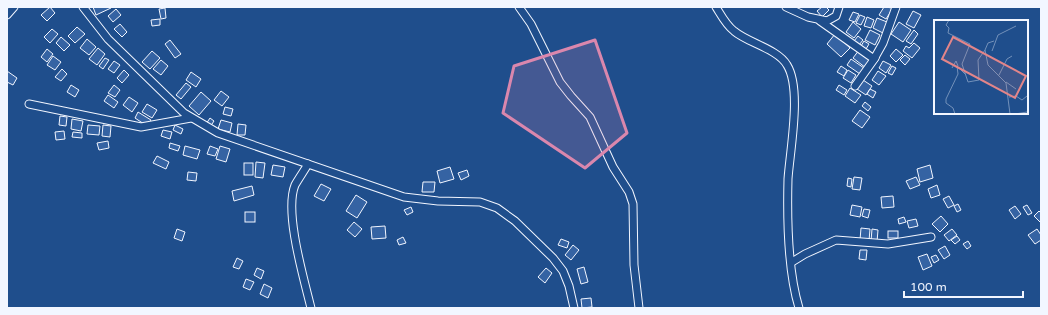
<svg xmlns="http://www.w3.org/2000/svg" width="1048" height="315" font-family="'Varela Round',sans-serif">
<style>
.building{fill:#3563a3;stroke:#f2f6ff}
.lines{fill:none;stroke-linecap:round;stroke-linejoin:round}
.street-casing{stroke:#f2f6ff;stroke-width:9}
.street{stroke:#1f4e8c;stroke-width:7}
.marked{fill:#da87ad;fill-opacity:0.2;stroke:#da87ad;stroke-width:3;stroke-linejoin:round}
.inset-road{fill:none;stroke:#7391ba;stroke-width:1}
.view{fill:#e38589;fill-opacity:0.15;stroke:#e38589;stroke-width:2}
.inset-edge{fill:none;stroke:#f2f6ff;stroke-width:2}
</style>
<rect width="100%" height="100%" fill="#1f4e8c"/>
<g class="building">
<path d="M 50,7 L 55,13 L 47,21 L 41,15 Z"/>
<path d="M 93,7 L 110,7 L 111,8 L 96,15 Z"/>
<path d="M 822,7 L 826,7 L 829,10 L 822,17 L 817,11 Z"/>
<path d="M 884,7 L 893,8 L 886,19 L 879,15 Z"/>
<path d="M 165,8 L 166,18 L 161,19 L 159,9 Z"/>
<path d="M 116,9 L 121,15 L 113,22 L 108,16 Z"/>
<path d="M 913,11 L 921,15 L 914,28 L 906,24 Z"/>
<path d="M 853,12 L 859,14 L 855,22 L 849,20 Z"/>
<path d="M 860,15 L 865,17 L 861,25 L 856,23 Z"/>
<path d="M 867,17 L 874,20 L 871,28 L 864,26 Z"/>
<path d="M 877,18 L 887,22 L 883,33 L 873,28 Z"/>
<path d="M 160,19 L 160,25 L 152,26 L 151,20 Z"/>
<path d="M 853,22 L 861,29 L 854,38 L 846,32 Z"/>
<path d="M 899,22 L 911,30 L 903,42 L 891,34 Z"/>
<path d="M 120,24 L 127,32 L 122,37 L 114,29 Z"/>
<path d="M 77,27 L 85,34 L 75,43 L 68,36 Z"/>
<path d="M 52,29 L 58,34 L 50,43 L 44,37 Z"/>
<path d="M 870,30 L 880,35 L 875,45 L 865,40 Z"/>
<path d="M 914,30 L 918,34 L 911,44 L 906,41 Z"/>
<path d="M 835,34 L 850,48 L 841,57 L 827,44 Z"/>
<path d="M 858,36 L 863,40 L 859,45 L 854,41 Z"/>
<path d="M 61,37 L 70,45 L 64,51 L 56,43 Z"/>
<path d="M 87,39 L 96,47 L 89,55 L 80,48 Z"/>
<path d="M 170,40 L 181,54 L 175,58 L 165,44 Z"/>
<path d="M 864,41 L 869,44 L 866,49 L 861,46 Z"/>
<path d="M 914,43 L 920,48 L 912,58 L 903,51 L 906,46 L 909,48 Z"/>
<path d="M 98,48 L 105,54 L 97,65 L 89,59 Z"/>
<path d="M 47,49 L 53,54 L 47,62 L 41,57 Z"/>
<path d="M 896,49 L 903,55 L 896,62 L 890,56 Z"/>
<path d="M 859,50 L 872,60 L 866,68 L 853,58 Z"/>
<path d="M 152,51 L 160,58 L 150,69 L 142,62 Z"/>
<path d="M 905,55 L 910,59 L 905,65 L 900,60 Z"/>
<path d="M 53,56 L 61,62 L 55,70 L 47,65 Z"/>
<path d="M 105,58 L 109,60 L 103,69 L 99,66 Z"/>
<path d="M 851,59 L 864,68 L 860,74 L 847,65 Z"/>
<path d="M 161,60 L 168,66 L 161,75 L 153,69 Z"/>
<path d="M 114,61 L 120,65 L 114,73 L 108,69 Z"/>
<path d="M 883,61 L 891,65 L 886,73 L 879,68 Z"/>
<path d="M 841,66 L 847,70 L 844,76 L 837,72 Z"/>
<path d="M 892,66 L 896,68 L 892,75 L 888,73 Z"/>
<path d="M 62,69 L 67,74 L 61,81 L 55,77 Z"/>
<path d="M 124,70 L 129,75 L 122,83 L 117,78 Z"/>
<path d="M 848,70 L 856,75 L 851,83 L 843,78 Z"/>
<path d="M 7,71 L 17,78 L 13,85 L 7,82 Z"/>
<path d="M 878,71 L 886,76 L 879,85 L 872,80 Z"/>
<path d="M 191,72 L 201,79 L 196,87 L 186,80 Z"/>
<path d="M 863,80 L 872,86 L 866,95 L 857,89 Z"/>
<path d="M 186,83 L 191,87 L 181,99 L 176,95 Z"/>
<path d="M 71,85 L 79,90 L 75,97 L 67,92 Z"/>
<path d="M 114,85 L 120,90 L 115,97 L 108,93 Z"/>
<path d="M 839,85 L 847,90 L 844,95 L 836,90 Z"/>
<path d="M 850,88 L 861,95 L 855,103 L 845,96 Z"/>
<path d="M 870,89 L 876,92 L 873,98 L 867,94 Z"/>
<path d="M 221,91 L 229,97 L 222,106 L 214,100 Z"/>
<path d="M 201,92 L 211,101 L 199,115 L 189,106 Z"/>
<path d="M 108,95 L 118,102 L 114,108 L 104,101 Z"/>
<path d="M 129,97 L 138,103 L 132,112 L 123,105 Z"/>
<path d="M 865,102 L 871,107 L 868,111 L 862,106 Z"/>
<path d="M 147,104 L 157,110 L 152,118 L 142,112 Z"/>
<path d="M 225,107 L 233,109 L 231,116 L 223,114 Z"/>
<path d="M 860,110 L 870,117 L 862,128 L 852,121 Z"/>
<path d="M 138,112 L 151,120 L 147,126 L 135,118 Z"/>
<path d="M 60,116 L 67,117 L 66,126 L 59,125 Z"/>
<path d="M 210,118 L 214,121 L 210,127 L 206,124 Z"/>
<path d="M 72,119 L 83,121 L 81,131 L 71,129 Z"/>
<path d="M 221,120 L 232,123 L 230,132 L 218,129 Z"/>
<path d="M 238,124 L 246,125 L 245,135 L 237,135 Z"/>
<path d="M 88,125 L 100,126 L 99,135 L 87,134 Z"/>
<path d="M 103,125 L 111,126 L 110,137 L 102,136 Z"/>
<path d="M 175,125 L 183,129 L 181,134 L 173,130 Z"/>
<path d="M 163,130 L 172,132 L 170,139 L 161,136 Z"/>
<path d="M 64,131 L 65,139 L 56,140 L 55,132 Z"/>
<path d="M 73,132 L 82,133 L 82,138 L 72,137 Z"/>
<path d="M 108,141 L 109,148 L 99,150 L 97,143 Z"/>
<path d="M 170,143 L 180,146 L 178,151 L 169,148 Z"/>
<path d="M 185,146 L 200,150 L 197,159 L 183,155 Z"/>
<path d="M 210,146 L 218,149 L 215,156 L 207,154 Z"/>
<path d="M 220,146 L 230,149 L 226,162 L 216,159 Z"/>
<path d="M 157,156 L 169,162 L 166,169 L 153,163 Z"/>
<path d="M 256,162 L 265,163 L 263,178 L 255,177 Z"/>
<rect x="244" y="163" width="9" height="12"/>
<path d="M 273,165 L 285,167 L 283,177 L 271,175 Z"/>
<path d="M 930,165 L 933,178 L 920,182 L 917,169 Z"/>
<path d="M 450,167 L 454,179 L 440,183 L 437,171 Z"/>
<path d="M 467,170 L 469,176 L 461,180 L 458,173 Z"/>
<path d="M 188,172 L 197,173 L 196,181 L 187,180 Z"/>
<path d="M 854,177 L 862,178 L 860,190 L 852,189 Z"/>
<path d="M 916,177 L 920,185 L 910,189 L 906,181 Z"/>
<path d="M 848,178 L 852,179 L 851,187 L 847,186 Z"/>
<path d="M 423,182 L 435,182 L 434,192 L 422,192 Z"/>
<path d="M 321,184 L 331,189 L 324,201 L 314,196 Z"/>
<path d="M 937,185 L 940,195 L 931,198 L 928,189 Z"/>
<path d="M 252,186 L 254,195 L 234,201 L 232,191 Z"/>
<path d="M 356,195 L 367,202 L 357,218 L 346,211 Z"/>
<path d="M 893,196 L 894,207 L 882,208 L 881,197 Z"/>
<path d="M 949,196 L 954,205 L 948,208 L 943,199 Z"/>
<path d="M 958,204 L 961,210 L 957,212 L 954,206 Z"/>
<path d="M 852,205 L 862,207 L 860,217 L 850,215 Z"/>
<path d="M 1027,205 L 1032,213 L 1028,215 L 1023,207 Z"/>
<path d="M 1015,206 L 1021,214 L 1015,219 L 1009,210 Z"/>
<path d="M 411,207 L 413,212 L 407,215 L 404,210 Z"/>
<path d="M 864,209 L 870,210 L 868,218 L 862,216 Z"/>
<path d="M 1039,211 L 1041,213 L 1041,223 L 1034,216 Z"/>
<rect x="245" y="212" width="10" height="10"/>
<path d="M 941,216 L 948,224 L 940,232 L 932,224 Z"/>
<path d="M 904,217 L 906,222 L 899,224 L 898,219 Z"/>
<path d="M 916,219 L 918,226 L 909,228 L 907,221 Z"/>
<path d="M 354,222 L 362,229 L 355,237 L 347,230 Z"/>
<path d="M 385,226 L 386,238 L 372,239 L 371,227 Z"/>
<path d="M 861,228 L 870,229 L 869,241 L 860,240 Z"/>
<path d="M 177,229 L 185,232 L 182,241 L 174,238 Z"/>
<path d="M 872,229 L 878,230 L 877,242 L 871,241 Z"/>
<path d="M 952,229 L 957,235 L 949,241 L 944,235 Z"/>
<path d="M 1037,229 L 1041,235 L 1041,240 L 1035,244 L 1028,235 Z"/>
<rect x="888" y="231" width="10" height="7"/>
<path d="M 957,236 L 960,240 L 955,244 L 951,240 Z"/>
<path d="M 403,237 L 406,243 L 399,245 L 397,240 Z"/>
<path d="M 561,239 L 569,242 L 567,248 L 558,245 Z"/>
<path d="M 968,241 L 971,246 L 967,249 L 963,244 Z"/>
<path d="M 573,245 L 579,250 L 571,260 L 565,255 Z"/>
<path d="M 945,246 L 950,255 L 944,259 L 938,250 Z"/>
<path d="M 860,250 L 867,250 L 866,260 L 859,259 Z"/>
<path d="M 927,254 L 932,266 L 923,270 L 918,257 Z"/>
<path d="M 936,255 L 939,260 L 934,263 L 931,257 Z"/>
<path d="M 237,258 L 243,261 L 239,269 L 233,267 Z"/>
<path d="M 584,267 L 588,282 L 581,284 L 577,269 Z"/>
<path d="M 257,268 L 264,271 L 261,279 L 254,275 Z"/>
<path d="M 546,268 L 552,273 L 545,283 L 538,277 Z"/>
<path d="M 246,279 L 254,282 L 250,290 L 243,287 Z"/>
<path d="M 264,284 L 272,288 L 268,298 L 260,294 Z"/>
<path d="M 591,298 L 592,307 L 582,308 L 581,299 Z"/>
</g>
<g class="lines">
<defs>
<g id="street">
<path d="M 83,7 L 108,39 L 184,113 L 218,133 L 404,197 L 438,201 L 480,202 L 497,208 L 515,221 L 553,258 L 563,271 L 569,286 L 574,308"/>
<path d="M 519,7 L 531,24 L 560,82 L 571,96 L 590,117 L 613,167 L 629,192 L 633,204 L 634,265 L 639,308"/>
<path d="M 716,7 C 721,15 726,25 734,31 C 748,43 778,49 787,65 C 802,89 790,150 788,179 C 787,217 788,272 799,308"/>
<path d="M 786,7 L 808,17 L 827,21 L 836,16 L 839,7"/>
<path d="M 7,15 L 14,7"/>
<path d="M 820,21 L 874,59 L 883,43 L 896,7"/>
<path d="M 855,86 L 875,58"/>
<path d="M 29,104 L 141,127 L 191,118"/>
<path d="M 308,164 C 304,171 299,178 295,185 C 284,212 304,279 311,308"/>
<path d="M 792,262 L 805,254 L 836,240 L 888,244 L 931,237"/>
</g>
</defs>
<use href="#street" class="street-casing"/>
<use href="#street" class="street"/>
</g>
<path class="marked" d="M 595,40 L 627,133 L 585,168 L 503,113 L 514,66 Z"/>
<g transform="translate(934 20)">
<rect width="94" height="94" fill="#1f4e8c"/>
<path class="inset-road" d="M 15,0 L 12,5 L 15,8 L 14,13 L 36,24 L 28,44 L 34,62 L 45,60 L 44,40 L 51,30 L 54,45 L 72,63 L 76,94M 51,30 L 54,23 L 60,21M 58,31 L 64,15 L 82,6M 18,48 L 22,41 L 24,46M 65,55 L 73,39 L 78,36M 72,62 L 82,69M 75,77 L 82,76 L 88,80 L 93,76M 21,94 L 19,88 L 12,83 L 12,79 L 24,54 L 23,46 L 31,54M 81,94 L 93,92"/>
<path class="view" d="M 19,17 L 92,56 L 81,78 L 8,39 Z"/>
<rect width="94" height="94" class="inset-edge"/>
</g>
<rect width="1048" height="315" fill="none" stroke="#f2f6ff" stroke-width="16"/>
<path d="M904 291v6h119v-6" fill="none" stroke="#f2f6ff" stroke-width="2"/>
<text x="910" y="291" font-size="12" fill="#f2f6ff" stroke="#1f4e8c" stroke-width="3" paint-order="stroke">100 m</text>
</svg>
